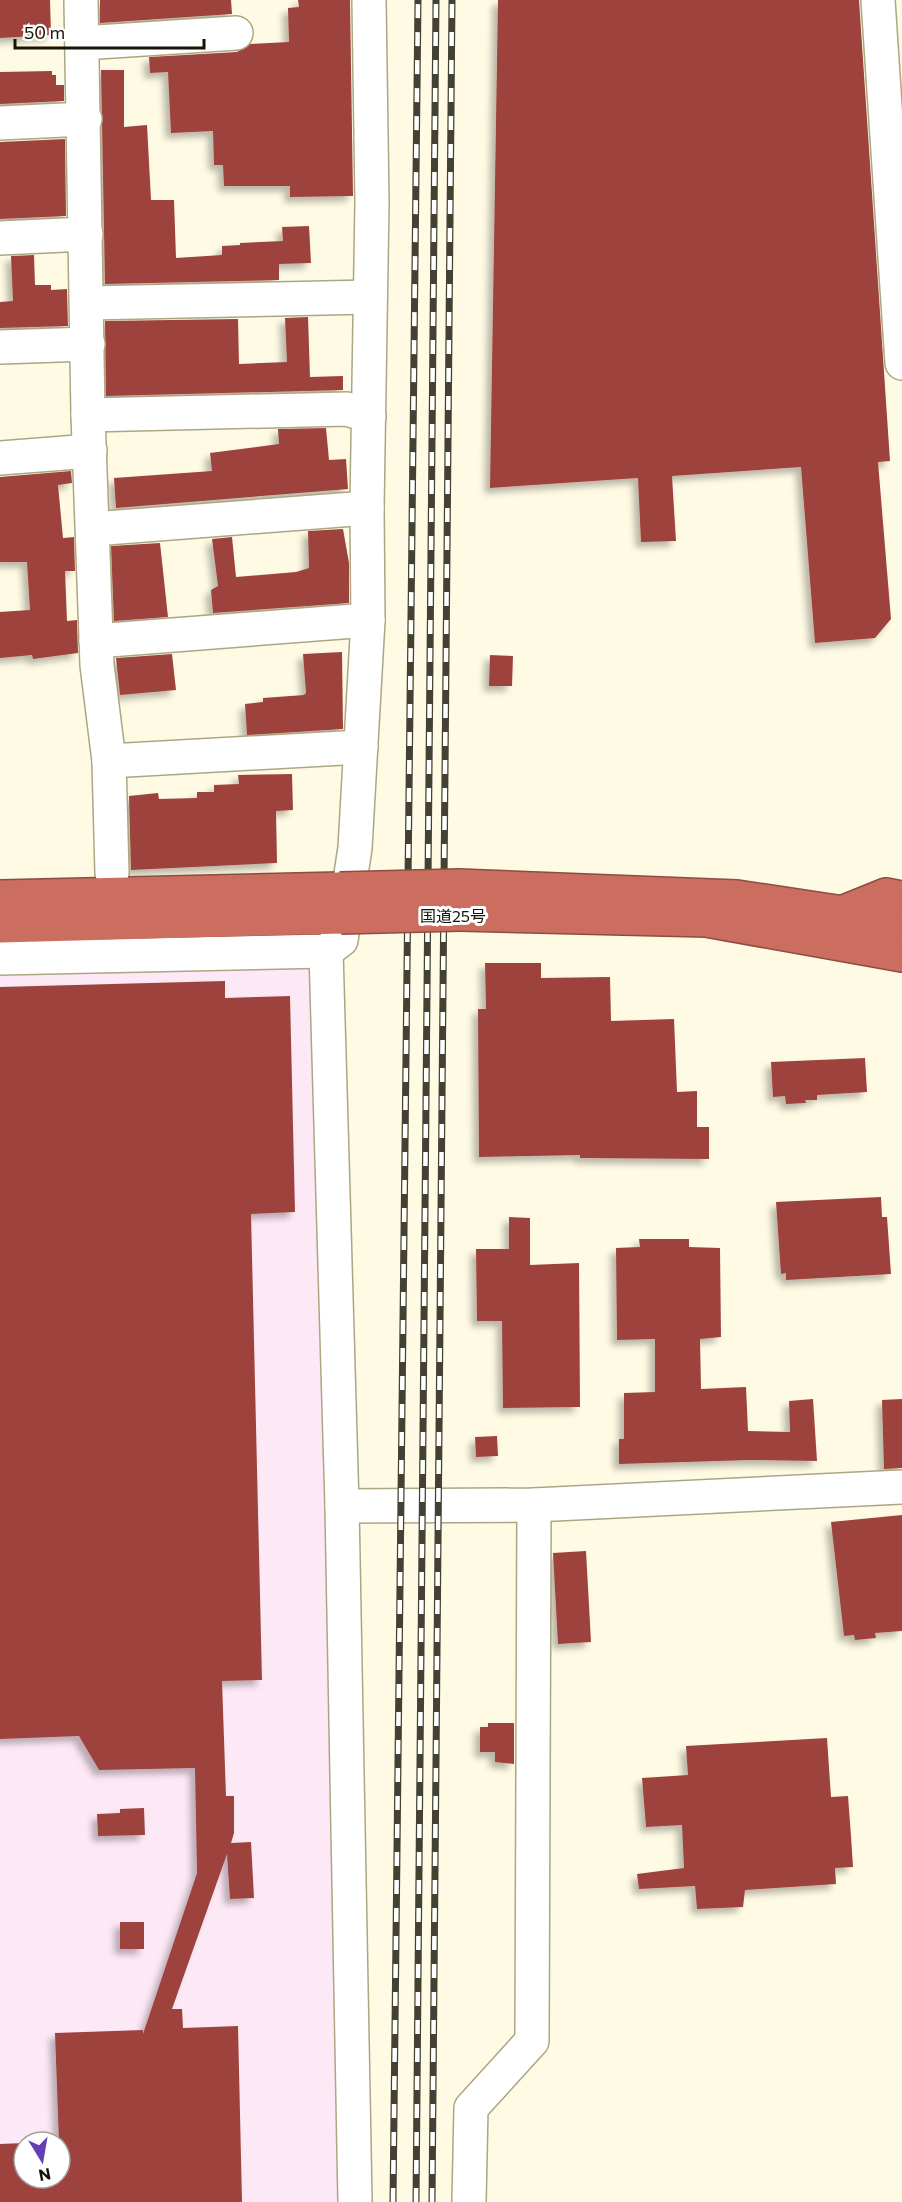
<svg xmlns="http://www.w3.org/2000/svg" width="902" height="2202" font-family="Commissioner,'Noto Sans JP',sans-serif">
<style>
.industrial{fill:#fde8f6;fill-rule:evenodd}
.building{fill:#9e433c;filter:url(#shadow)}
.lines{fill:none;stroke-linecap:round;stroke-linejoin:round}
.minor-casing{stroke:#ada683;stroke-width:36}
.highway-casing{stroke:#8c4e40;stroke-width:36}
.minor{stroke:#fff;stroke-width:33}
.highway{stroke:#cb6e5f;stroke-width:33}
.rail-casing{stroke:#434132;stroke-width:7}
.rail{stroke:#fff;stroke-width:4.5;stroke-dasharray:14;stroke-linecap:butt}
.highway-bridge-casing{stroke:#8c4e40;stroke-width:36;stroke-linecap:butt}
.highway-bridge{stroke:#cb6e5f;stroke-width:33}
.labels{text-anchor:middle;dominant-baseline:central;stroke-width:6;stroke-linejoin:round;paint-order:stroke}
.street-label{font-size:16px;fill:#161407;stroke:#fff}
</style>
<defs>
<filter id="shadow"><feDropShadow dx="-5.5" dy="5.5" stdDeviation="3" flood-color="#0004"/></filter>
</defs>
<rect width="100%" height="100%" fill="#fefae4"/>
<path class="industrial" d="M 301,961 L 315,970 L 347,2202 L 0,2202 L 0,970 ZM 24,2142 L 60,2142 L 60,2178 L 24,2178 Z"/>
<g class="building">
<path d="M 0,0 L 50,0 L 51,35 L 0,38 Z"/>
<path d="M 100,0 L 231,0 L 232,14 L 100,23 Z"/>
<path d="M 298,0 L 350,0 L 353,196 L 290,197 L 290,186 L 224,186 L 223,165 L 214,165 L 213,131 L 171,133 L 168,72 L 150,73 L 149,57 L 237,52 L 250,44 L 289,42 L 288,8 L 299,7 Z"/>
<path d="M 498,0 L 859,0 L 890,461 L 878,462 L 891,619 L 875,638 L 815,643 L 801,467 L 672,476 L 676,541 L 641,542 L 638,478 L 490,488 Z"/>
<path d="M 101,70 L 124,70 L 124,127 L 147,125 L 151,200 L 174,200 L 176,258 L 222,255 L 222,246 L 240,245 L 240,243 L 283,241 L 282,227 L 309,226 L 311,263 L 279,264 L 279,280 L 105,284 Z"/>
<path d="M 52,71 L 52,75 L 56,75 L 56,85 L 64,85 L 64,101 L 0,104 L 0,72 Z"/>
<path d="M 65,139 L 66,216 L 0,219 L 0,142 Z"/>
<path d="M 34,255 L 35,285 L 51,285 L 51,290 L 67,289 L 68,326 L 0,328 L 0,302 L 13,301 L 11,256 Z"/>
<path d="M 308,317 L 310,377 L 343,376 L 343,390 L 106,396 L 105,321 L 238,319 L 239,364 L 287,362 L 285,318 Z"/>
<path d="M 326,428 L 329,460 L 346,459 L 348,489 L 116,508 L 114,478 L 212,471 L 210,453 L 279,444 L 278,429 Z"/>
<path d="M 71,471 L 72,483 L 58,485 L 63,538 L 74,537 L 75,571 L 65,571 L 67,621 L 77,620 L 78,653 L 33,659 L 32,655 L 0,658 L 0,612 L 30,610 L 27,562 L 0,562 L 0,477 Z"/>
<path d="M 343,529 L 349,563 L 349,603 L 213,613 L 211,590 L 218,586 L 212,539 L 232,537 L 236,577 L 296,572 L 309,568 L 308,531 Z"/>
<path d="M 160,543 L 168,617 L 114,621 L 111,546 Z"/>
<path d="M 342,652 L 343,729 L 247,735 L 245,704 L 263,702 L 263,698 L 304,695 L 306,693 L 303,654 Z"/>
<path d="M 172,654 L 176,690 L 120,695 L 116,658 Z"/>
<path d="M 490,655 L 513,656 L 512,686 L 489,686 Z"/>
<path d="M 292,774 L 293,810 L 276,811 L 277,863 L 131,870 L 129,796 L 158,793 L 159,799 L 197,798 L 197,792 L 214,792 L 214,785 L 239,784 L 238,775 Z"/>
<path d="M 485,963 L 541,963 L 541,978 L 610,977 L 611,1021 L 674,1019 L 677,1092 L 697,1091 L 697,1127 L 709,1127 L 709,1159 L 580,1158 L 580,1155 L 479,1157 L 478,1009 L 486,1009 Z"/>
<path d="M 225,981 L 225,998 L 290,996 L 295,1212 L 251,1214 L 262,1680 L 222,1681 L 226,1796 L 234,1796 L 234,1833 L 231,1843 L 251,1842 L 254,1898 L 230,1899 L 227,1854 L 172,2009 L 182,2009 L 183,2028 L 238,2026 L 242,2202 L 0,2202 L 0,2144 L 24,2143 L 24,2178 L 60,2178 L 60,2142 L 46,2142 L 59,2142 L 55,2033 L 143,2030 L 143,2034 L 197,1873 L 195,1768 L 99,1770 L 79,1736 L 0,1739 L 0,987 Z"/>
<path d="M 865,1058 L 867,1092 L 817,1095 L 817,1100 L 805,1100 L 806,1103 L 786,1104 L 785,1096 L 773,1097 L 771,1062 Z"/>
<path d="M 881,1197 L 882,1217 L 887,1217 L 891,1274 L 786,1280 L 786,1273 L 781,1274 L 776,1202 Z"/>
<path d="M 509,1217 L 530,1218 L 530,1265 L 579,1263 L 580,1407 L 503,1408 L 502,1321 L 477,1321 L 476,1249 L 509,1249 Z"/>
<path d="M 639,1239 L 689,1239 L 689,1247 L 720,1248 L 721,1337 L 700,1339 L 701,1389 L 746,1387 L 748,1431 L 790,1432 L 789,1401 L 813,1399 L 817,1461 L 750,1460 L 619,1464 L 619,1439 L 624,1439 L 624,1393 L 655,1392 L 655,1339 L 617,1340 L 616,1248 L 640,1247 Z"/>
<path d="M 902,1399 L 902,1468 L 884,1469 L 882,1400 Z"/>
<path d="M 497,1436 L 498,1456 L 476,1457 L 475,1437 Z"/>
<path d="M 902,1515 L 902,1631 L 875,1633 L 876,1638 L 855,1640 L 854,1635 L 844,1636 L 831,1522 Z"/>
<path d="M 586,1551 L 591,1642 L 558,1644 L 553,1553 Z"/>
<path d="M 488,1723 L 514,1723 L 514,1764 L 495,1762 L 495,1752 L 480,1752 L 480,1727 L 488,1727 Z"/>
<path d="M 827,1738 L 831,1797 L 848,1796 L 851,1836 L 853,1867 L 835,1868 L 836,1884 L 745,1890 L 743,1907 L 697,1909 L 695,1886 L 639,1889 L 637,1874 L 684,1868 L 682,1825 L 646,1827 L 642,1778 L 688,1775 L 686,1746 Z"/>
<path d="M 144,1808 L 145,1835 L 98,1836 L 97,1814 L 120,1813 L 120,1809 Z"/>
<rect x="120" y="1922" width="24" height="27"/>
</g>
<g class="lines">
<defs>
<g id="minor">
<path d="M 81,0 L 88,415 L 97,665 L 109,761 L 112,873"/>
<path d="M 878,0 L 902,363"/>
<path d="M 82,43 L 236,33"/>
<path d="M 0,123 L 85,119"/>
<path d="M 0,238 L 86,234"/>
<path d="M 88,303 L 370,297"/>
<path d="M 0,347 L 88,344"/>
<path d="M 88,415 L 347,409 L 369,416"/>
<path d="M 0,458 L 90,451"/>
<path d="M 93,529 L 367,508"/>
<path d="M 96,641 L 368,620"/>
<path d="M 109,761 L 361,747"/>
<path d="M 326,951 L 342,1506 L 355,2202"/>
<path d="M 0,958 L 326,951 L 341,940 L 355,848 L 368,620 L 367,508 L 372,202 L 369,0"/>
<path d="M 342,1506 L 534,1505 L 902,1487"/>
<path d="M 469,2202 L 471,2108 L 532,2041 L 534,1505"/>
</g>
<g id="highway">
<path d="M 459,886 L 737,897 L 902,922"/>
<path d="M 0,897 L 340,889"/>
<path d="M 844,912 L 886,895 L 902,898"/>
<path d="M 460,914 L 706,920 L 902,955"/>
<path d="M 0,926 L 341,917"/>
</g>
</defs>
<use href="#minor" class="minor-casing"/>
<use href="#highway" class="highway-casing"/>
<use href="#minor" class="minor"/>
<use href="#highway" class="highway"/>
<defs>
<g id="rail">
<path d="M 393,2202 L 418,0"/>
<path d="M 416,2202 L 436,0"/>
<path d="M 432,2202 L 452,0"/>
</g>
</defs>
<use href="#rail" class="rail-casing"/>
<use href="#rail" class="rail"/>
<defs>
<g id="highway-bridge">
<path d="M 340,889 L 459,886"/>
<path d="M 341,917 L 460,914"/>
</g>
</defs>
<use href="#highway-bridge" class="highway-bridge-casing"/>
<use href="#highway-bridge" class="highway-bridge"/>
</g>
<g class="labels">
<g class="street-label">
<text x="453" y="915">国道25号</text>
</g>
</g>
<g transform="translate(42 2160) rotate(169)"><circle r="28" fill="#ffffff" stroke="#a2a19c" stroke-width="1.5"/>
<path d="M0-4.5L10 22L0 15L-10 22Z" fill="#643eb6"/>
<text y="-9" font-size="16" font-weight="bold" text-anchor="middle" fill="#161407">N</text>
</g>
<path d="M15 39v9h189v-9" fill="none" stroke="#161407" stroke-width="3"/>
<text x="24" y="39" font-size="18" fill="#161407" stroke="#ffffff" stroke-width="4.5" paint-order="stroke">50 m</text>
</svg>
